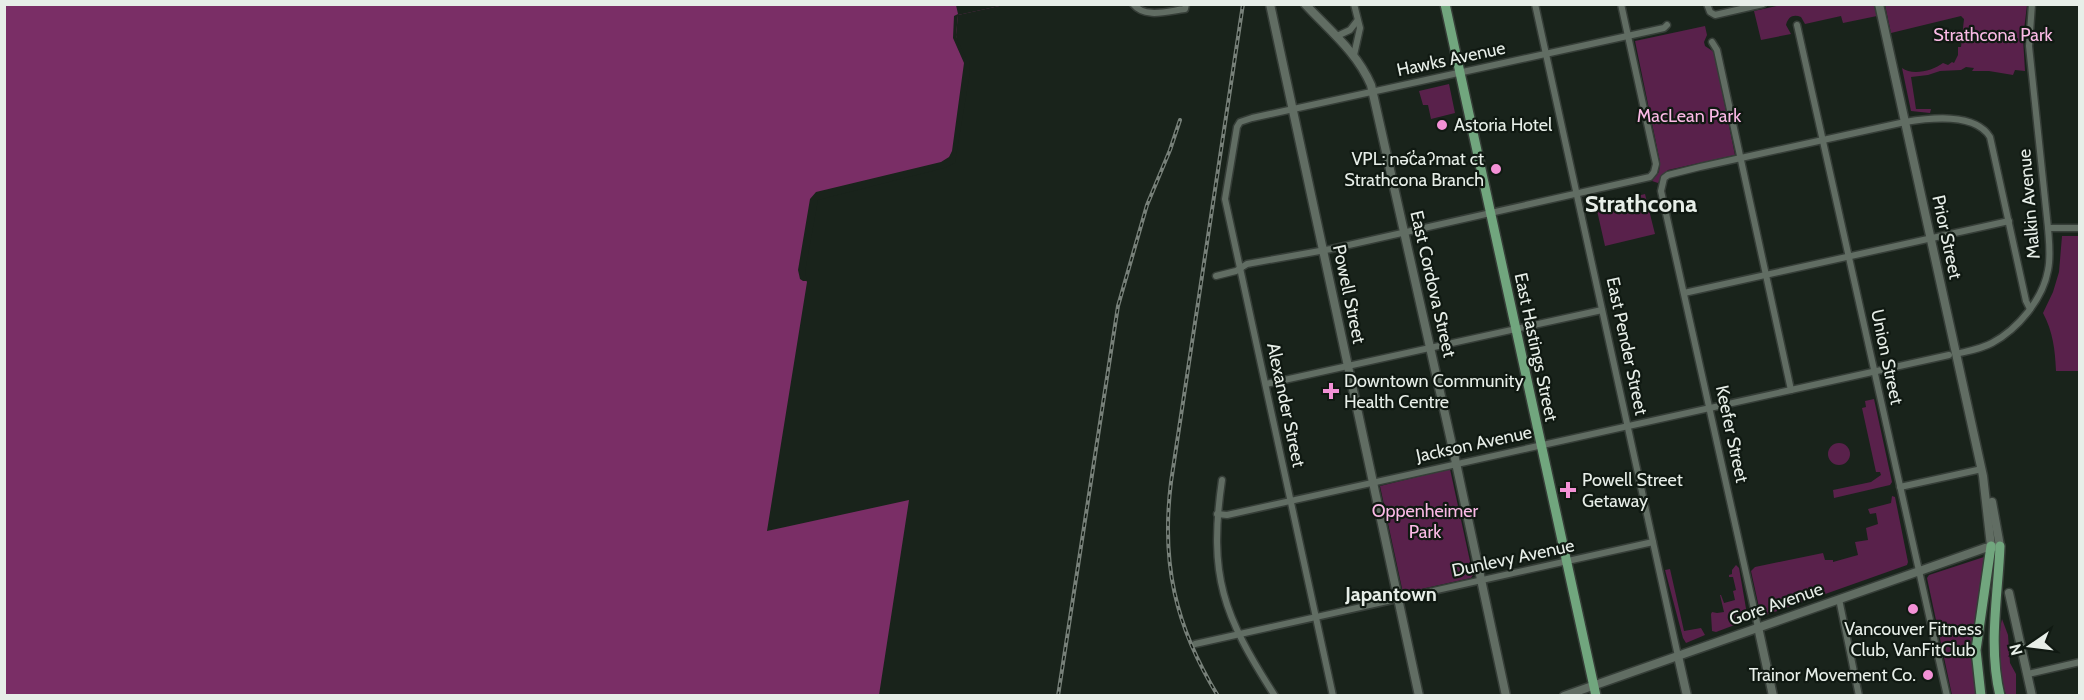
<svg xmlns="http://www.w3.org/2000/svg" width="2084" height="700" font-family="Cabin,sans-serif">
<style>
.green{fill:#59214b}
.water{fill:#7a2e66}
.pier{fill:#19231b}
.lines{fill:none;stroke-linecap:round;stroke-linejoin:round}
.street-casing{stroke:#363e38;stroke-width:9}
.secondary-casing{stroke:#363e38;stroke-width:11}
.primary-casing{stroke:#363e38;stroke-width:12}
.street{stroke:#616d63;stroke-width:6}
.secondary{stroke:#616d63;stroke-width:8}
.primary{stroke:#71a67e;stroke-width:9}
.rail-casing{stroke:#778079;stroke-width:4}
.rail{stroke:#101912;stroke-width:1.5;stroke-dasharray:4.5;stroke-linecap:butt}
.poi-dot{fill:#f391d6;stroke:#101912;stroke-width:2}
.labels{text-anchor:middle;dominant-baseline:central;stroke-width:4.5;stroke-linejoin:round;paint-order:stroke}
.park-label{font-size:18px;fill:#fbbae6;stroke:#101912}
.street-label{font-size:18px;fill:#e7eee8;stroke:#101912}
.poi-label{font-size:18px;fill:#e7eee8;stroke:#101912;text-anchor:start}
.neighbourhood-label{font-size:20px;font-weight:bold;fill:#e7eee8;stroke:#101912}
.district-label{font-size:24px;font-weight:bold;fill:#e7eee8;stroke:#101912}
</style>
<rect width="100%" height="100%" fill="#19231b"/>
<g class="green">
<path d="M 1781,5 L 1874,5 L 1877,16 L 1843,23 L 1841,16 L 1805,24 L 1801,17 C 1793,14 1788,17 1786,25 L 1791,34 L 1761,40 L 1754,11 Z"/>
<path d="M 1885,5 L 2027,5 L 2023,38 L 2025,71 L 2015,70 L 2013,75 L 1989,71 L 1972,71 L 1974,68 L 1966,67 L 1961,70 L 1940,71 L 1928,75 L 1911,77 L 1916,109 L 1931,109 L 1930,113 L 1911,111 L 1902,68 C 1912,76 1933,71 1943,63 L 1948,65 L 1952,62 L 1954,63 L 1958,55 L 1958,47 L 1961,47 L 1964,19 L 1961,16 L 1891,33 Z"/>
<path d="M 1705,26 L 1707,35 L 1704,42 L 1705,46 L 1714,52 L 1735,155 L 1668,170 L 1663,175 L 1658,183 L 1652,181 L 1659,172 L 1660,162 L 1635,41 Z"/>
<path d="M 1449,84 L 1455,113 L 1431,119 L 1428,105 L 1423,105 L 1419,91 Z"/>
<path d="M 1645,194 L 1655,234 L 1605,246 L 1596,206 Z"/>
<path d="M 2062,236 L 2079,236 L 2079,371 L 2056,371 C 2055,349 2053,332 2043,313 L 2053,292 L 2059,272 Z"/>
<path d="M 1874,399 L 1892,482 L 1890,485 L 1834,498 L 1833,490 L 1871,482 L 1881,475 L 1880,472 L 1876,472 L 1862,408 L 1866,407 L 1865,401 Z"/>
<circle cx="1839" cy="454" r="11"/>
<path d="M 1450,469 L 1473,575 L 1471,578 L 1403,593 L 1380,486 Z"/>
<path d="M 1892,496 L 1895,497 L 1908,562 L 1907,565 L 1766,615 L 1760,612 L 1751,571 L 1755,567 L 1823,553 L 1825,560 L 1833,560 L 1833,562 L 1858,555 L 1855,542 L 1868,540 L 1866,528 L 1878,524 L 1876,513 L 1870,514 L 1868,509 L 1891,503 Z"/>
<path d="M 1987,556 C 1979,603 1969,648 1976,695 L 1952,695 L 1927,578 L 1929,575 Z"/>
<path d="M 1736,565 L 1739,568 L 1748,620 L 1716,632 L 1712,631 L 1711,614 L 1712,612 L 1717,613 L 1724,612 L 1720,595 L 1721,595 L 1724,603 L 1735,600 L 1733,591 L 1736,590 L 1733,577 L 1729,577 L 1729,575 L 1732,574 L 1732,570 Z"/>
<path d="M 1670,569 L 1684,631 L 1701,628 L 1705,635 L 1686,643 L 1683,638 L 1665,570 Z"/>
<path d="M 2002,619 L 2008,635 L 2010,663 L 2016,674 L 2016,695 L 2006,695 C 2000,676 1997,639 2002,619 Z"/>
</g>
<path class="water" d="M 4,5 L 1004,5 L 958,15 L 956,35 L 958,46 L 966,61 L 953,161 L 817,197 L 802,272 L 807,282 L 767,531 L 909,500 L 879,695 L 5,695 Z"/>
<path class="pier" d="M 956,5 L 1004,5 L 958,15 L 956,35 L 959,45 L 960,45 L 966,58 L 969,60 L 970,72 L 955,163 L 944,168 L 818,200 L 805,272 L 807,281 L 803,281 L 800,279 L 798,270 L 810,199 L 816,192 L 941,162 L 949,157 L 952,151 L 964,63 L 953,38 L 954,16 L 958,14 Z"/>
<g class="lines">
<defs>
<g id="street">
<path d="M 1133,4 C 1145,19 1168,11 1185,9 L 1186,4"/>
<path d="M 1354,4 L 1360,28 L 1354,55"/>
<path d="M 1535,4 L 1678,656"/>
<path d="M 1707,4 L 1710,12 L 1715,15 L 1763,4"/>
<path d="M 1797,25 L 1947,696"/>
<path d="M 1337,36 L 1350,30 L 1357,21"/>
<path d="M 1712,42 L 1717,50 L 1791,390"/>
<path d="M 2048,228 L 2080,228"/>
<path d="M 1216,276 L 1236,271 L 1247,264 L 1331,249 L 1650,177 L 1654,172 L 1656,164 L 1621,4"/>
<path d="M 1684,293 L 2009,221"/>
<path d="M 1956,354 C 1968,351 1981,349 1992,343 C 2018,329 2043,299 2048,270 C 2051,256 2049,242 2048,228 L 2029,46 L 2032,4"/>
<path d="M 1266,384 L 1602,310"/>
<path d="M 1222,480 C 1208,576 1223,615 1275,696"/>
<path d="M 1900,487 L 1982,469"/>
<path d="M 1217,514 L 1227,515 L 1949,355"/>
<path d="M 1839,599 L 1859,696"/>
<path d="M 1758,627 L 1661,191 L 1664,178 L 1668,175 L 1700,167 L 1905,122 C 1929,118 1975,112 1990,137 L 2026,301 L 2030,309"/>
<path d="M 1195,644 L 1653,542"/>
<path d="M 2028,674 L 2080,662"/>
<path d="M 1333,696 L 1225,199 L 1237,127 L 1240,122 L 1252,118 L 1664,28 L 1667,25"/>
</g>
<g id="secondary">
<path d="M 1270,4 L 1419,696"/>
<path d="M 1305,4 C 1329,30 1357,52 1371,85 L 1456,463 L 1506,696"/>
<path d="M 1879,4 L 1983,476 L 1991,546"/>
<path d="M 2009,593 L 2032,696"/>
<path d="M 1758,627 L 1773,696"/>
<path d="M 1678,656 L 1687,696"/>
<path d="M 1564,696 L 1985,548 L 2000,546 L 1992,502"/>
</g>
<g id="primary">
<path d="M 1445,4 L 1596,696"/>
<path d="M 1981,696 L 1976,650 L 1991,546"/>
<path d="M 2000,696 C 1988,645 1998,596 2000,546"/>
</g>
</defs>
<use href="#street" class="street-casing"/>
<use href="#secondary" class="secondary-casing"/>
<use href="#primary" class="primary-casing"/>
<use href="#street" class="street"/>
<use href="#secondary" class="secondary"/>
<use href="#primary" class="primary"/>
<defs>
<g id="rail">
<path d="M 1058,696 L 1118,306 L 1147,205 L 1170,150 L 1180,120"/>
<path d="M 1218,696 C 1175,626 1161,563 1171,482 L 1243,4"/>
</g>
</defs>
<use href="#rail" class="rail-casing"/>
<use href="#rail" class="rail"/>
</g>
<g class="poi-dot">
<circle cx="1442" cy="125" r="6"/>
<circle cx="1496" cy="169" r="6"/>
<path d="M1328 382h6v6h6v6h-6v6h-6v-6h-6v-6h6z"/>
<path d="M1565 481h6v6h6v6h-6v6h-6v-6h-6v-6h6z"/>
<circle cx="1913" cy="609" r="6"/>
<circle cx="1928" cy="675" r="6"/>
</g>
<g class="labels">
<g class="park-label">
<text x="1993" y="35">Strathcona Park</text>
<text x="1689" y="116">MacLean Park</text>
<text x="1425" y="511">Oppenheimer<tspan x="1425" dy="21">Park</tspan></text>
</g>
<g class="street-label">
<text transform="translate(1451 59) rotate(-12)">Hawks Avenue</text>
<text transform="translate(2029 204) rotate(-95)">Malkin Avenue</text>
<text transform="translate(1947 237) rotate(78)">Prior Street</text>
<text transform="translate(1433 284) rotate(77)">East Cordova Street</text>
<text transform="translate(1349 294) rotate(78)">Powell Street</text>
<text transform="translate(1627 346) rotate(78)">East Pender Street</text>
<text transform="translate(1536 347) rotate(78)">East Hastings Street</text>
<text transform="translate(1887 357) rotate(78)">Union Street</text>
<text transform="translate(1286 405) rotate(78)">Alexander Street</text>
<text transform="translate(1732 434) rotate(78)">Keefer Street</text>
<text transform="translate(1474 444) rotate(-12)">Jackson Avenue</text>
<text transform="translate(1513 558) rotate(-12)">Dunlevy Avenue</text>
<text transform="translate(1776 604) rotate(-19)">Gore Avenue</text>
</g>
<g class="poi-label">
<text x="1454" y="125">Astoria Hotel</text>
<text x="1484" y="159" text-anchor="end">VPL: nə́c̓aʔmat ct<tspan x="1484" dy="21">Strathcona Branch</tspan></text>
<text x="1344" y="381">Downtown Community<tspan x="1344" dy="21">Health Centre</tspan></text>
<text x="1582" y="480">Powell Street<tspan x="1582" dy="21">Getaway</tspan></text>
<text x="1913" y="629" text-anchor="middle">Vancouver Fitness<tspan x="1913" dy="21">Club, VanFitClub</tspan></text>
<text x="1916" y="675" text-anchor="end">Trainor Movement Co.</text>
</g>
<g class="neighbourhood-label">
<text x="1391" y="594">Japantown</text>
</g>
<g class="district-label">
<text x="1641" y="203">Strathcona</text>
</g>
</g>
<rect width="2084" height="700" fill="none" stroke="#e7eee8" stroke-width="12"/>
<g transform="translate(2030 646) rotate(256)" stroke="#101912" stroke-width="4.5" paint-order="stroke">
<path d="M0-4.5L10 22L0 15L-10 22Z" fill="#e7eee8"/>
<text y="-9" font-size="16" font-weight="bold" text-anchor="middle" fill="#e7eee8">N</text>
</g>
</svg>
